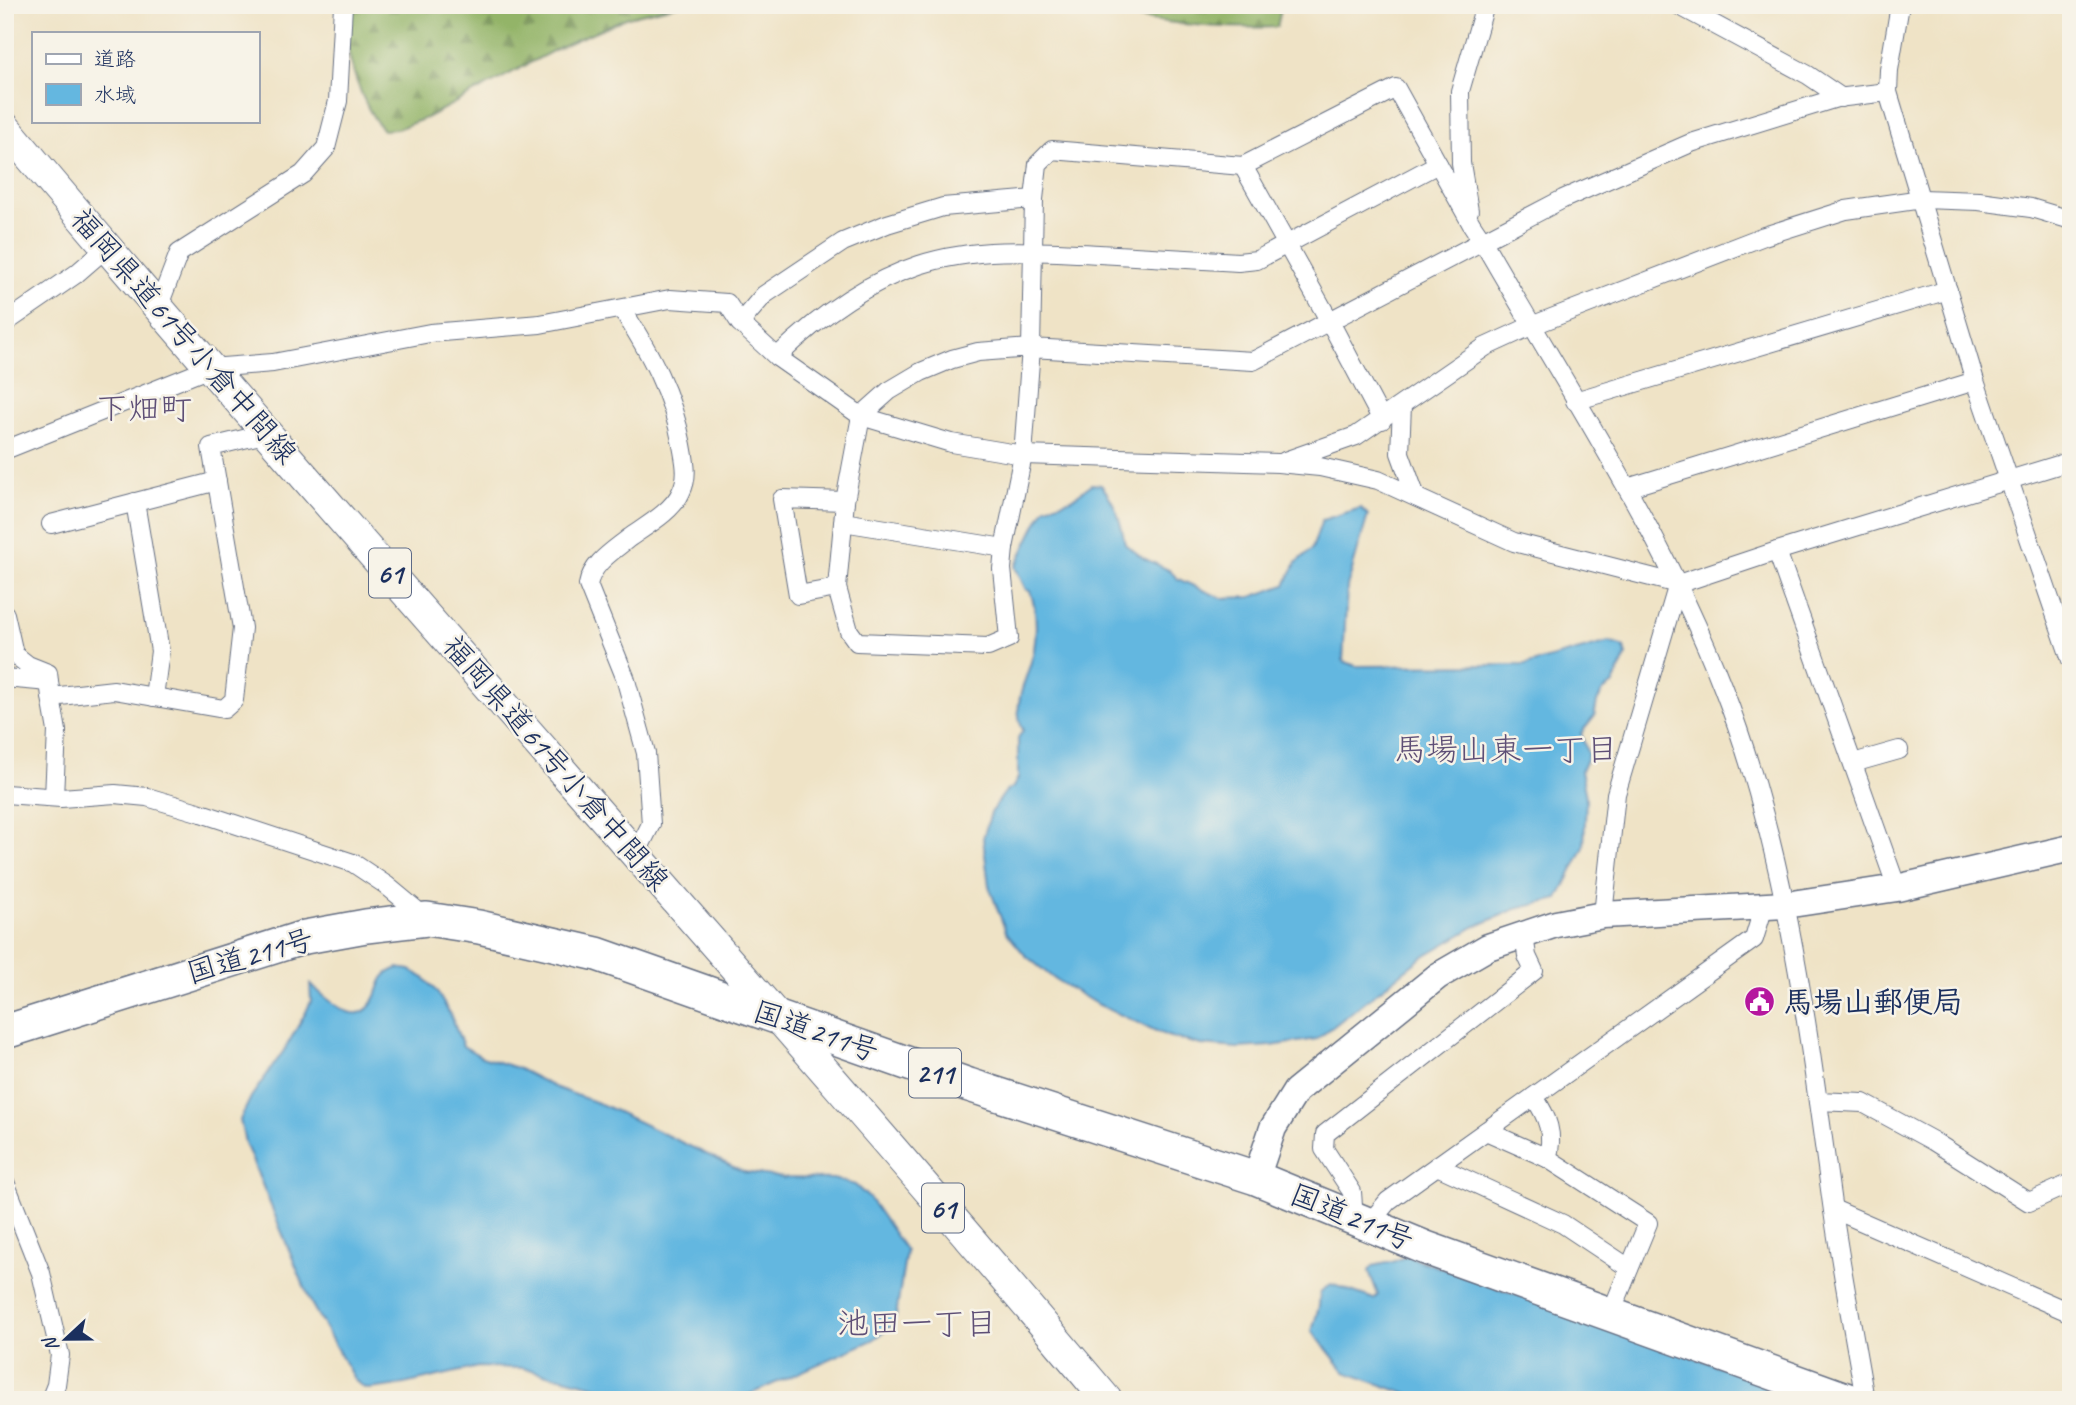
<svg xmlns="http://www.w3.org/2000/svg" width="2076" height="1405" font-family="Caveat,'Klee One',sans-serif">
<style>
.forest{fill:url(#forest-firs);stroke:#577262;stroke-width:2}
.water{fill:#64b7e0;stroke:#40739f;stroke-width:2}
.lines{fill:none;stroke-linecap:round;stroke-linejoin:round}
.street-casing{stroke:#656e82;stroke-width:20}
.secondary-casing{stroke:#656e82;stroke-width:29}
.primary-casing{stroke:#656e82;stroke-width:32}
.highway-casing{stroke:#656e82;stroke-width:36}
.street{stroke:#fff;stroke-width:18}
.secondary{stroke:#fff;stroke-width:26}
.primary{stroke:#fff;stroke-width:30}
.highway{stroke:#fff;stroke-width:33}
.labels{text-anchor:middle;dominant-baseline:central;stroke-width:5;stroke-linejoin:round;paint-order:stroke}
.shield{fill:#f7f3e8;stroke:#5d6a87;stroke-width:2}
.shield-label{font-size:28px;font-weight:bold;fill:#1b2f5e}
.street-label{font-size:30px;fill:#1b2f5e;stroke:#f7f3e8}
.poi-label{font-size:30px;font-weight:bold;fill:#1b2f5e;stroke:#f7f3e8;text-anchor:start}
.neighbourhood-label{font-size:32px;fill:#5e4f76;stroke:#f7f3e8}
</style>
<defs>
<pattern id="forest-firs" width="22" height="20" patternUnits="userSpaceOnUse" patternTransform="scale(1.75)"><rect width="22" height="20" fill="#93b467"/><path d="M5 1l3.5 6h-7zM16 11l3.5 6h-7z" fill="#779358"/></pattern>
</defs>
<rect width="100%" height="100%" fill="#f7f3e8"/>
<filter id="ink" filterUnits="userSpaceOnUse"><feTurbulence type="fractalNoise" baseFrequency=".0143" numOctaves="2"/><feDisplacementMap in="SourceGraphic" scale="14" xChannelSelector="R" yChannelSelector="G"/><feConvolveMatrix kernelMatrix="1 2 1 2 8 2 1 2 1" color-interpolation-filters="sRGB"/></filter>
<filter id="wash" filterUnits="userSpaceOnUse"><feTurbulence type="fractalNoise" baseFrequency=".00686" numOctaves="4" result="noise"/><feDisplacementMap in="SourceGraphic" scale="28" xChannelSelector="R" yChannelSelector="G"/><feGaussianBlur stdDeviation="1.57" result="paint"/><feColorMatrix in="noise" values="0 0 0 0 0 0 0 0 0 0 0 0 0 0 0 0 0 1.4 0 .05"/><feComposite in="paint" operator="in"/></filter>
<g filter="url(#wash)">
<rect width="100%" height="100%" fill="#efe3c6"/>
<g class="forest">
<path d="M 337,5 L 678,5 L 628,17 L 564,45 L 426,118 L 397,129 L 383,130 C 355,98 347,45 337,5 Z"/>
<path d="M 1076,5 L 1282,5 L 1277,27 C 1210,30 1141,21 1076,5 Z"/>
</g>
<g class="water">
<path d="M 1092,484 L 1101,485 C 1116,503 1121,522 1125,544 L 1143,558 L 1169,570 L 1178,579 L 1221,598 L 1251,597 L 1285,585 L 1296,563 L 1312,549 L 1322,520 L 1361,508 L 1368,515 L 1347,587 L 1343,661 L 1356,666 L 1525,665 L 1609,642 L 1624,647 L 1626,656 L 1613,684 L 1603,691 L 1597,702 L 1594,717 L 1581,733 L 1588,755 L 1581,771 L 1586,797 L 1584,847 L 1558,899 L 1516,909 L 1474,927 L 1421,958 L 1317,1039 L 1271,1046 L 1238,1048 L 1201,1045 L 1167,1036 L 1095,1003 L 1053,978 L 1025,955 L 1006,932 L 989,886 L 983,838 L 991,813 L 1005,792 L 1013,787 L 1018,778 L 1018,738 L 1023,730 C 1010,703 1029,677 1034,650 C 1037,630 1037,610 1030,591 L 1026,590 L 1015,567 C 1026,547 1033,527 1046,507 L 1072,499 Z"/>
<path d="M 398,968 L 410,970 L 423,977 L 437,992 L 450,1014 L 463,1046 L 482,1057 L 517,1068 L 554,1087 L 603,1105 L 744,1172 L 784,1178 L 833,1179 L 855,1185 L 870,1199 L 906,1251 L 896,1316 L 889,1328 L 873,1340 L 737,1400 L 654,1400 L 523,1368 L 478,1367 L 400,1385 L 370,1389 L 362,1387 L 354,1379 L 311,1303 L 245,1143 L 240,1120 L 251,1097 L 285,1049 L 306,1012 L 311,1001 L 310,984 C 329,1000 359,1034 376,996 C 382,981 380,975 398,968 Z"/>
<path d="M 1407,1256 L 1815,1400 L 1424,1400 L 1345,1372 L 1312,1331 L 1319,1306 L 1320,1292 L 1331,1284 L 1374,1299 L 1378,1295 L 1369,1271 L 1373,1266 L 1392,1262 Z"/>
</g>
</g>
<g filter="url(#ink)">
<g class="lines">
<defs>
<g id="street">
<path d="M 1678,5 L 1808,75 L 1842,98"/>
<path d="M 1900,5 L 1889,70 L 1888,92 L 1975,381 L 2071,660"/>
<path d="M 1243,166 L 1329,320 L 1382,420"/>
<path d="M 1469,211 L 1461,163 L 1460,91 L 1485,5"/>
<path d="M 158,308 L 179,253 L 303,174 L 326,148 L 338,101 L 343,5"/>
<path d="M 622,309 C 650,353 672,393 682,445 C 685,462 689,476 681,492 C 673,511 646,526 629,538 C 613,551 592,563 588,585 L 625,677 L 646,753 L 651,824 L 636,854"/>
<path d="M 5,323 L 76,274 L 106,248"/>
<path d="M 740,323 L 764,295 L 843,242 L 887,224 L 943,207 L 1034,199"/>
<path d="M 777,357 C 818,317 864,283 919,265 C 977,246 1040,251 1099,254 C 1146,257 1192,259 1238,262 L 1257,260 L 1438,164"/>
<path d="M 1575,401 L 1948,290"/>
<path d="M 1402,405 L 1400,453 L 1416,497"/>
<path d="M 5,450 L 210,368 L 273,363 L 430,333 L 540,324 L 670,299 L 727,303 L 740,323 L 777,357 L 861,416 L 951,443 L 1023,455 L 1278,463 L 1320,467 L 1378,480 L 1514,542 L 1678,584 L 1777,551 L 2071,461"/>
<path d="M 1285,461 L 1356,436 L 1485,347 L 1531,326 L 1764,236 L 1846,210 L 1922,199 L 1979,201 L 2031,208 L 2071,220"/>
<path d="M 1627,488 L 1975,381"/>
<path d="M 135,502 L 160,651 L 154,697"/>
<path d="M 843,522 L 1004,548"/>
<path d="M 51,524 L 217,481"/>
<path d="M 1777,551 L 1897,888"/>
<path d="M 837,588 L 798,595 L 782,499 L 845,501"/>
<path d="M 5,614 L 14,654 L 28,665 L 48,673 L 51,697"/>
<path d="M 5,678 L 49,682"/>
<path d="M 1853,763 L 1899,750"/>
<path d="M 5,794 L 61,798 L 115,794 L 147,797 L 198,812 L 353,863 L 386,885 L 427,919"/>
<path d="M 54,797 L 57,731 L 51,697 L 114,690 L 224,709 L 234,700 L 242,628 L 211,447 L 268,433"/>
<path d="M 1603,915 L 1616,794 L 1678,584"/>
<path d="M 1534,1097 C 1547,1116 1555,1135 1547,1158"/>
<path d="M 1818,1101 L 1863,1103 L 1933,1141 L 2029,1202 L 2071,1183"/>
<path d="M 1486,1131 L 1547,1158 L 1648,1223 L 1611,1313"/>
<path d="M 1437,1166 L 1563,1224 L 1629,1268"/>
<path d="M 5,1182 L 41,1273 L 60,1355 L 56,1385 L 50,1400"/>
<path d="M 1833,1209 L 2071,1313"/>
<path d="M 1354,1219 L 1352,1192 L 1324,1149 L 1325,1134 L 1534,971 L 1527,956 L 1524,935"/>
<path d="M 1368,1225 L 1388,1201 L 1754,939 L 1764,906"/>
<path d="M 1865,1400 C 1854,1334 1841,1269 1832,1204 C 1808,1030 1787,852 1723,688 C 1662,530 1566,387 1482,240 L 1472,225 L 1396,88 L 1243,166 L 1052,150 L 1038,164 L 1034,199 L 1031,348 L 1023,455 L 1004,548 L 1002,569 L 1009,638 L 988,647 L 857,642 L 849,631 L 837,588 L 845,501 L 861,416 L 889,391 L 921,372 L 952,359 L 978,352 L 1031,348 L 1253,361 L 1563,199 L 1691,143 L 1837,98 L 1888,92"/>
</g>
<path id="secondary" d="M 1256,1178 L 1273,1128 L 1296,1091 L 1438,976 L 1488,947 L 1556,924 L 1603,915 L 1785,905 L 1897,888 L 2071,848"/>
<path id="primary" d="M 5,127 C 366,557 746,971 1107,1400"/>
<path id="highway" d="M 5,1032 L 305,937 L 366,926 L 427,919 L 479,927 L 597,954 L 969,1085 L 1256,1178 L 1426,1248 L 1848,1400"/>
</defs>
<use href="#street" class="street-casing"/>
<use href="#secondary" class="secondary-casing"/>
<use href="#primary" class="primary-casing"/>
<use href="#highway" class="highway-casing"/>
<use href="#street" class="street"/>
<use href="#secondary" class="secondary"/>
<use href="#primary" class="primary"/>
<use href="#highway" class="highway"/>
</g>
</g>
<defs>
<symbol id="civic-disc" viewBox="-11 -11 22 22"><circle r="9.5" fill="#b5179e" stroke="#f7f3e8"/><path d="M-.6-6.5H3V-4.5H.6V-3L4-1V1h2V6H-6V1h2V-1L-.6-3ZM-1.2 2.5V6h2.4V2.5Z" fill="#fff"/></symbol>
</defs>
<g fill-rule="evenodd">
<use href="#civic-disc" x="1742" y="984" width="35" height="35"/>
</g>
<g class="labels">
<g class="shield">
<rect x="369" y="548.5" width="42" height="49" rx="5"/>
<rect x="909" y="1048.5" width="52" height="49" rx="5"/>
<rect x="922" y="1183.5" width="42" height="49" rx="5"/>
</g>
<g class="shield-label">
<text x="390" y="573">61</text>
<text x="935" y="1073">211</text>
<text x="943" y="1208">61</text>
</g>
<g class="street-label">
<text transform="translate(184 336) rotate(49)">福岡県道61号小倉中間線</text>
<text transform="translate(556 763) rotate(49)">福岡県道61号小倉中間線</text>
<text transform="translate(250 956) rotate(-16)">国道211号</text>
<text transform="translate(816 1031) rotate(19)">国道211号</text>
<text transform="translate(1352 1217) rotate(22)">国道211号</text>
</g>
<g class="poi-label">
<text x="1783" y="1002">馬場山郵便局</text>
</g>
<g class="neighbourhood-label">
<text x="144" y="408">下畑町</text>
<text x="1506" y="749">馬場山東一丁目</text>
<text x="917" y="1323">池田一丁目</text>
</g>
</g>
<rect width="2076" height="1405" fill="none" stroke="#f7f3e8" stroke-width="28"/>
<rect x="32" y="32" width="228" height="91" fill="#f7f3e8" stroke="#9fa5b1" stroke-width="2"/>
<rect x="46" y="54" width="35" height="10" fill="#ffffff" stroke="#9fa5b1" stroke-width="2"/>
<text x="94" y="66" font-size="21" fill="#1b2f5e">道路</text>
<rect x="46" y="84" width="35" height="21" fill="#64b7e0" stroke="#9fa5b1" stroke-width="2"/>
<text x="94" y="102" font-size="21" fill="#1b2f5e">水域</text>
<g transform="translate(66 1339) rotate(248)" stroke="#f7f3e8" stroke-width="5" paint-order="stroke">
<path d="M0-5L12 26L0 18L-12 26Z" fill="#1b2f5e"/>
<text y="-10" font-size="19" font-weight="bold" text-anchor="middle" fill="#1b2f5e">N</text>
</g>
</svg>
